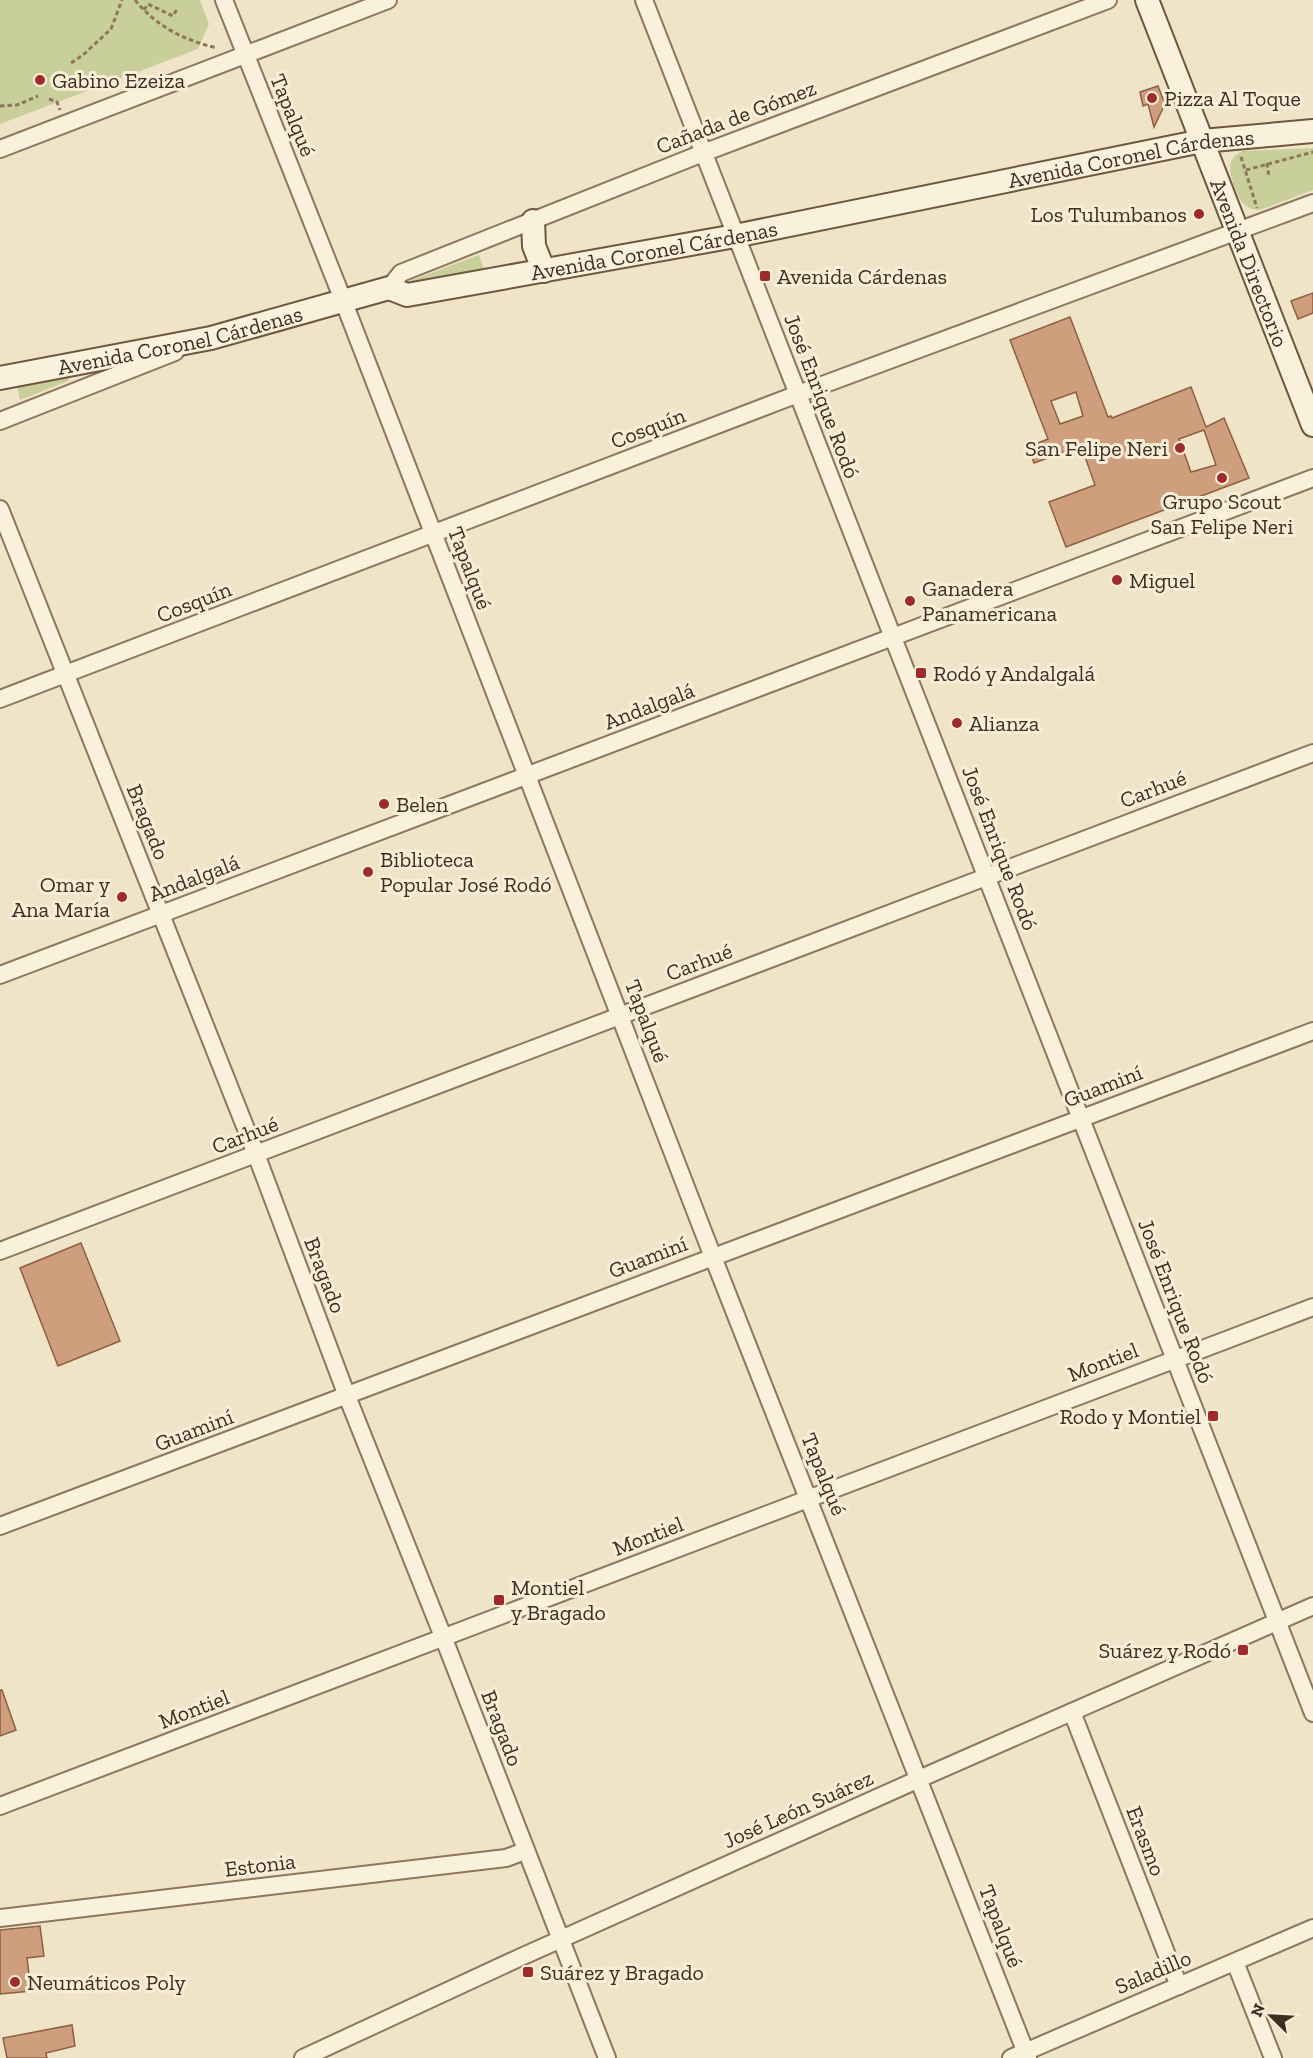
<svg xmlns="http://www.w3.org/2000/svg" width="1313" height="2058" font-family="'Zilla Slab',serif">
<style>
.green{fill:#c9cf9b}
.building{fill:#cf9f7d;stroke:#8d5f41;stroke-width:1.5;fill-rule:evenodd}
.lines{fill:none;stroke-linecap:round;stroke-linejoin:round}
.street-casing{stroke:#8d765c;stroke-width:20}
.secondary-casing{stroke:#6f573f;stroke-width:26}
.path{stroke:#8d765c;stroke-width:3;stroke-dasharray:4.5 3;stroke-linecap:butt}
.street{stroke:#faf1dc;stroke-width:16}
.secondary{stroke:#faf1dc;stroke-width:22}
.poi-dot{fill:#9e2a2b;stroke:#f7eed8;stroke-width:2}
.labels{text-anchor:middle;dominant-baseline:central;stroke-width:6;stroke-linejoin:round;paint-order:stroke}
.poi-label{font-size:22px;fill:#3d2e20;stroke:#f7eed8;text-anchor:start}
.street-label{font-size:22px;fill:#3d2e20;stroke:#f7eed8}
</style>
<rect width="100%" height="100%" fill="#f0e4c8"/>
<g class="green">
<path d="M 0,0 L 200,0 L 209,24 L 198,49 L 0,124 Z"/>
<path d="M 1313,148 L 1313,190 L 1260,210 C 1255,210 1251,209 1246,206 C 1240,202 1237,193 1234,186 C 1229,171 1226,158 1243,151 Z"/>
<path d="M 479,255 L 484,269 L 406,284 L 407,282 Z"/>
<path d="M 65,378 L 69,378 L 68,381 L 20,400 L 17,386 Z"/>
</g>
<g class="building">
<path d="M 1158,86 L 1165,104 L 1154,127 L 1148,104 L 1143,106 L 1140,92 Z"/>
<path d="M 1313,293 L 1313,313 L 1298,319 L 1291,301 Z"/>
<path d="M 1070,317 L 1108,417 L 1111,416 L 1112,418 L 1191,387 L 1206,427 L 1224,418 L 1249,478 L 1066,547 L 1049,502 L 1095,485 L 1083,451 L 1078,452 L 1075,448 L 1034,463 L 1028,447 L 1048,439 L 1010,340 ZM 1076,392 L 1083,416 L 1060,424 L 1051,401 ZM 1204,430 L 1216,465 L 1191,472 L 1179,439 Z"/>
<path d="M 81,1243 L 120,1341 L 58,1366 L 20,1268 Z"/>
<path d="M 0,1690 L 2,1690 L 16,1730 L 0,1736 Z"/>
<path d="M 40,1926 L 44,1956 L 27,1958 L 31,1991 L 0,1994 L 0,1930 Z"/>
<path d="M 72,2025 L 75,2046 L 46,2053 L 47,2058 L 7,2058 L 3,2038 Z"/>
</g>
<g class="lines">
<defs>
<g id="street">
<path d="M 224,0 L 343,300 L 713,1257 L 1028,2058"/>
<path d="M 644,0 L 1313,1713"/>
<path d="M 0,149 L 388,0"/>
<path d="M 389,288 L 401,273 L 703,153 L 1108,0"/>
<path d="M 0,421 L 175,352"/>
<path d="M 0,509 L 256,1154 L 347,1396 L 444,1639 L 607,2058"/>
<path d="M 0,699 L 798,394 L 1313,203"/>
<path d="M 0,975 L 1313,478"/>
<path d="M 0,1251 L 1313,753"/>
<path d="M 0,1526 L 1313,1031"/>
<path d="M 1072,1712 L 1179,1986"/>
<path d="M 0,1806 L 1313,1307"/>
<path d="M 0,1918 L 506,1858 L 525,1851"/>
<path d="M 1235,1962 L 1273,2058"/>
<path d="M 303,2058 L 521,1957 L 919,1779 L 1313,1606"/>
<path d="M 1011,2058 L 1313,1928"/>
</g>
<g id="secondary">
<path id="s1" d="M 1147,0 L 1313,425"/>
<path d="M 533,221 L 534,246 L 544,271"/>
<path id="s2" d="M 0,378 L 211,338 L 389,288 L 407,295 L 735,236 L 1202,141 L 1313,131"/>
</g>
</defs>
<use href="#street" class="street-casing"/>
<use href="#secondary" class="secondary-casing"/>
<g class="path">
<path d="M 135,0 C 157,27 184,40 217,48"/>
<path d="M 144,10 L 148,4 L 173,16 L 177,9"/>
<path d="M 71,63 L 83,55 L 111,29 L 122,0"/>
<path d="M 49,99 L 57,102 L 60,110"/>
<path d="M 0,106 L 17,105 L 38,96"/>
<path d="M 1241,157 L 1257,208"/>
<path d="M 1267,163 L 1269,178"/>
<path d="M 1246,170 L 1313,152"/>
</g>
<use href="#street" class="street"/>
<use href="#secondary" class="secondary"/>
</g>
<g class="poi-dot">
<circle cx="40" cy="80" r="6"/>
<circle cx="1152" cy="98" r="6"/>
<circle cx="1199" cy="214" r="6"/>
<rect x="759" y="270" width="12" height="12" rx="3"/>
<circle cx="1180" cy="448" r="6"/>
<circle cx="1222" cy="478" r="6"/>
<circle cx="1117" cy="580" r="6"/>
<circle cx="910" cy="601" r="6"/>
<rect x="915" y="667" width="12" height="12" rx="3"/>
<circle cx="957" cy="723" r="6"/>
<circle cx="384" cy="804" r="6"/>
<circle cx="368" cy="872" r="6"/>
<circle cx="122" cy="897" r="6"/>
<rect x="1207" y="1410" width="12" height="12" rx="3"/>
<rect x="493" y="1594" width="12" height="12" rx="3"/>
<rect x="1237" y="1644" width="12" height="12" rx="3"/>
<rect x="522" y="1966" width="12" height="12" rx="3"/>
<circle cx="15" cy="1982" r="6"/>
</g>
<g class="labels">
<g class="poi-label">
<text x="52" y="80">Gabino Ezeiza</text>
<text x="1164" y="98">Pizza Al Toque</text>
<text x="1187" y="214" text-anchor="end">Los Tulumbanos</text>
<text x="777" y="276">Avenida Cárdenas</text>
<text x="1168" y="448" text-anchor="end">San Felipe Neri</text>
<text x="1222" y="501" text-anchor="middle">Grupo Scout<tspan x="1222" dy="25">San Felipe Neri</tspan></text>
<text x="1129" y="580">Miguel</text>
<text x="922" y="588">Ganadera<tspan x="922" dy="25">Panamericana</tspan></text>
<text x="933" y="673">Rodó y Andalgalá</text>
<text x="969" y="723">Alianza</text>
<text x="396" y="804">Belen</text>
<text x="380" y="859">Biblioteca<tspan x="380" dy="25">Popular José Rodó</tspan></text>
<text x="110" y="884" text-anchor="end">Omar y<tspan x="110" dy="25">Ana María</tspan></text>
<text x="1201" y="1416" text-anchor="end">Rodo y Montiel</text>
<text x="511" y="1587">Montiel<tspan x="511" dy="25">y Bragado</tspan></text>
<text x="1231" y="1650" text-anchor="end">Suárez y Rodó</text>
<text x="540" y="1972">Suárez y Bragado</text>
<text x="27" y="1982">Neumáticos Poly</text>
</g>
<g class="street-label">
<text transform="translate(293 115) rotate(68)">Tapalqué</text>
<text transform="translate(736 117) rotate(-21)">Cañada de Gómez</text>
<text stroke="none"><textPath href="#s2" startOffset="1156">Avenida Coronel Cárdenas</textPath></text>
<text stroke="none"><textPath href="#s2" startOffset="670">Avenida Coronel Cárdenas</textPath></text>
<text stroke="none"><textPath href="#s1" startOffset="282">Avenida Directorio</textPath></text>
<text stroke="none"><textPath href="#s2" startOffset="184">Avenida Coronel Cárdenas</textPath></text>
<text transform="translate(822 396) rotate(69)">José Enrique Rodó</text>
<text transform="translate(648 428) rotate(-21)">Cosquín</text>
<text transform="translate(470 568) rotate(69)">Tapalqué</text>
<text transform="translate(194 602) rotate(-21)">Cosquín</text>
<text transform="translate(649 706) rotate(-21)">Andalgalá</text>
<text transform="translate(1153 789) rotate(-21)">Carhué</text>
<text transform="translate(148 822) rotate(68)">Bragado</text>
<text transform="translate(1000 848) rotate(69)">José Enrique Rodó</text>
<text transform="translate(194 878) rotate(-21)">Andalgalá</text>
<text transform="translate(699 962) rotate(-21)">Carhué</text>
<text transform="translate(647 1021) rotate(69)">Tapalqué</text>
<text transform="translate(1103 1086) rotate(-21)">Guaminí</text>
<text transform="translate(245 1135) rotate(-21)">Carhué</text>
<text transform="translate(648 1257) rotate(-21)">Guaminí</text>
<text transform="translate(325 1275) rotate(69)">Bragado</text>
<text transform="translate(1176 1301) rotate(69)">José Enrique Rodó</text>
<text transform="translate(1103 1362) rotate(-21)">Montiel</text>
<text transform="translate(194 1430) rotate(-21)">Guaminí</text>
<text transform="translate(824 1474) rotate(68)">Tapalqué</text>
<text transform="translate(648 1536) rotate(-21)">Montiel</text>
<text transform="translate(194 1709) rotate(-21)">Montiel</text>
<text transform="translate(502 1728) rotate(69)">Bragado</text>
<text transform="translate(798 1809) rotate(-24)">José León Suárez</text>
<text transform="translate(1146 1841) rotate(69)">Erasmo</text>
<text transform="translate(260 1865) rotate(-7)">Estonia</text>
<text transform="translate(1001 1926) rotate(69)">Tapalqué</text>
<text transform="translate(1153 1972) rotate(-23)">Saladillo</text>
</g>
</g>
<g transform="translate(1271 2016) rotate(294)" stroke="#f7eed8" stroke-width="4.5" paint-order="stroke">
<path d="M0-4.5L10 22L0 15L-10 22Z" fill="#3d2e20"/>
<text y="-9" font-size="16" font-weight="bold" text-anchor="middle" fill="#3d2e20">N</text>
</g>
</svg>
